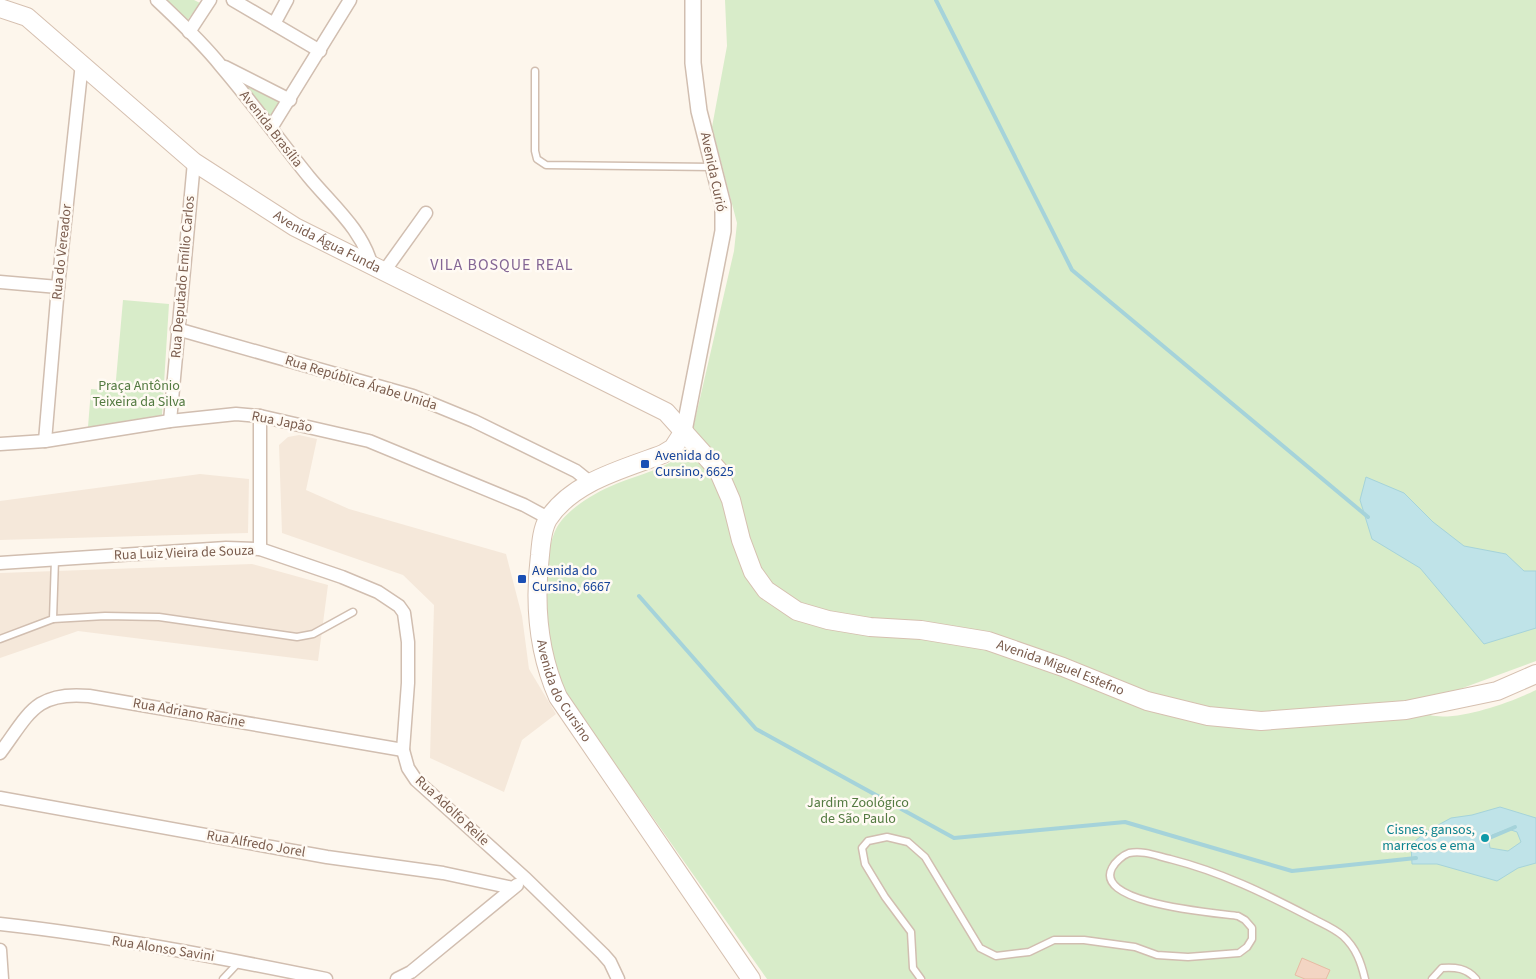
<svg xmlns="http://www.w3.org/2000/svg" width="1536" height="979" font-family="'Source Sans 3',sans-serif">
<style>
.residential{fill:#f5e8da}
.green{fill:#d8ecc9}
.water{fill:#bfe3e8;stroke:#a5d3da;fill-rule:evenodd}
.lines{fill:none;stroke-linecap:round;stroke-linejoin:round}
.stream{stroke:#a5d3da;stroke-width:4}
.building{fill:#f3d5c3;stroke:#e6bba3}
.service-casing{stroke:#d1beb0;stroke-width:9}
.minor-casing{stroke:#d1beb0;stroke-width:15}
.tertiary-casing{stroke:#d1beb0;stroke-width:18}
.secondary-casing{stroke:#d6c0b0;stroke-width:20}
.service{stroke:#fff;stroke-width:6}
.minor{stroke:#fff;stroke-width:12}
.tertiary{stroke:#fff;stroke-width:15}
.secondary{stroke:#fff;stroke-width:18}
.transit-dot{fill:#1a4fb4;stroke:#fffaf3;stroke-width:2}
.culture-dot{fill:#0f9aa8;stroke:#fffaf3;stroke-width:2}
.labels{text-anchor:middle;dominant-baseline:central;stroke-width:5;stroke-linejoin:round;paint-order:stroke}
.street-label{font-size:14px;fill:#7a5c4d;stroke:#fffaf3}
.park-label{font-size:14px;fill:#537a41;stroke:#fffaf3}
.transit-label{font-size:14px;fill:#164399;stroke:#fffaf3;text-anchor:start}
.culture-label{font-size:14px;fill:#0d838f;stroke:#fffaf3;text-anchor:end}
.quarter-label{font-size:16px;letter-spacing:1px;fill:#846695;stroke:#fffaf3}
</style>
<rect width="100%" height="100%" fill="#fdf6ec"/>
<g class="residential">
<path d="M 299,435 L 317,439 L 306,490 L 349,509 L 506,554 L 522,616 L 529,669 L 556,714 L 522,740 L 504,792 L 430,758 L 434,605 L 403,575 L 282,533 L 279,445 L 288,437 Z"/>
<path d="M 200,474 L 249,479 L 248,533 L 0,540 L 0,501 Z"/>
<path d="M 252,564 L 328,585 L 318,661 L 78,631 L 0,658 L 0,573 Z"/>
</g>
<g class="green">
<path d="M 165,0 L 194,0 L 200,3 L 187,21 Z"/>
<path d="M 725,0 L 1536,0 L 1536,661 L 1460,689 L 1430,715 C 1456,722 1512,702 1536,690 L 1536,979 L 767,979 L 565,693 C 558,674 551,655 548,635 C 543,608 544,554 556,529 C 565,511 591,495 609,487 C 630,477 656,472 676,459 C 681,456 685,450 689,446 L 734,251 L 737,223 L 712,127 L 727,46 Z"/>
<path d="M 234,75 L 284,101 L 270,120 Z"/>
<path d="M 123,300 L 169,304 L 162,415 L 88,427 L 91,389 L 115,391 Z"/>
</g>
<g class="water">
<path d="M 1366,477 L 1404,493 L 1433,522 L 1464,546 L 1506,554 L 1524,571 L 1536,571 L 1536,628 L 1484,644 L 1420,568 L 1372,539 L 1360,500 Z"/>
<path d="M 1500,807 L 1536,818 L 1536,863 L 1518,868 L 1497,881 L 1437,864 L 1412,864 L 1411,844 L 1429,830 L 1451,818 L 1472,815 ZM 1508,829 L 1517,832 L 1521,842 L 1508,851 L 1490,848 L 1489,842 L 1492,835 Z"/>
</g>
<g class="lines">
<g class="stream">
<path d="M 936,0 L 1072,270 L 1368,517"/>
<path d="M 639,596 L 756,729 L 954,838 L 1125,822 L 1292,871 L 1416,858"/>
<path d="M 1487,839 L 1515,827"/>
</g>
</g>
<path class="building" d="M 1302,958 L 1330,970 L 1326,979 L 1305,979 L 1295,975 Z"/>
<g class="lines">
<defs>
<g id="service">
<path d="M 535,71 L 535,151 L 537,159 L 546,165 L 713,167"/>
<path d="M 53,619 L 105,616 L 159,617 L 297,637 L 313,634 L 353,612"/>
<path d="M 0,639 L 53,619 L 55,559"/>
<path d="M 223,979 L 239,962"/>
<path d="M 921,979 L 913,968 L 911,932 L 885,897 L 865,864 L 862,848 L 868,841 L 887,837 L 908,842 L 925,857 L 980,948 L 996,956 L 1029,952 L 1054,940 L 1084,940 L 1135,947 L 1157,955 L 1188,957 L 1239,953 L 1247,947 L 1252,939 L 1252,928 L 1245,920 L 1238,916 C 1218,913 1093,904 1112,868 C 1115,862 1123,855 1129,853 C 1143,850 1157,856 1170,859 C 1221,872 1264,893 1310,917 C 1321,923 1334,928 1343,936 C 1356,948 1361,962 1365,979"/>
<path d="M 1432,979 L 1442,968 C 1455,967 1467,968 1476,979"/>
</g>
<g id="minor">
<path d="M 157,0 C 179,21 202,42 221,66 C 252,102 279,140 309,177 C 332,205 363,230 372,267"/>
<path d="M 233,0 L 320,51"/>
<path d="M 274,24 L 287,0"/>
<path d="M 189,32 L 210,0"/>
<path d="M 225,67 L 290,100"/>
<path d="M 271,128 L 350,0"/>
<path d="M 383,273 L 426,213"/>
<path d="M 0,282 L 58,287"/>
<path d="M 177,329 L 413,396 L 474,421 L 576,471 L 591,483"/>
<path d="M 170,421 L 194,162"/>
<path d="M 45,441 L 58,287 L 82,63"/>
<path d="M 0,444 L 45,441 L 170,421 L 236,414 L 260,416 L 369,441 L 524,505 L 548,518"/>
<path d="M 260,549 L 260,416"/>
<path d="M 0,563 L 226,548 L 260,549 L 342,577 L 378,592 L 399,606 L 404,613 L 408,642 L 408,683 L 403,750 L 408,768 L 416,780 L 526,879 L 603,954 L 610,962 L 618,979"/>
<path d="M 0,753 C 29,714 35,691 89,696 L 403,750"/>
<path d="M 0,798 L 327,857 L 443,873 L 513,888"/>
<path d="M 0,924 C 109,936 218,957 326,979"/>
<path d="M 0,950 L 2,979"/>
<path d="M 397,979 L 411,972 L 517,885"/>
</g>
<path id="tertiary" d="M 684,431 L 723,231 L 723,205 L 699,111 L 693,63 L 693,0"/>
<g id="secondary">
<path id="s1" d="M 0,8 L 27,17 L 194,162 L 295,227 L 666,412 L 718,470 L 731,500 L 741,540 L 753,572 L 766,590 L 797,611 L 828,620 L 870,627 L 921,630 L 988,641 L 1063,667 L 1147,701 L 1208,716 L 1261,721 L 1406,710 L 1497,691 L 1536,674"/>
<path id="s2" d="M 684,431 L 673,448 L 663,454 C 624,469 573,481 548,519 C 542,529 541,544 540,555 C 534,604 538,652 558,697 L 751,979"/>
</g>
</defs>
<use href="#service" class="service-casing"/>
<use href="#minor" class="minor-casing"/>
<use href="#tertiary" class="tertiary-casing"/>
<use href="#secondary" class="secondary-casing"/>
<use href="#service" class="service"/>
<use href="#minor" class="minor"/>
<use href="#tertiary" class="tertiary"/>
<use href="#secondary" class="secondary"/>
</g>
<g class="transit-dot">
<rect x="640" y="459" width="10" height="10" rx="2.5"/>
<rect x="517" y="574" width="10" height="10" rx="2.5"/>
</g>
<circle class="culture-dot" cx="1485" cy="838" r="5"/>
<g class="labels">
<g class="street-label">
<text transform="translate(271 129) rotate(52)">Avenida Brasília</text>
<text transform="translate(713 172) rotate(78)">Avenida Curió</text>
<text stroke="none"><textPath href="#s1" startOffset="405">Avenida Água Funda</textPath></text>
<text transform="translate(62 252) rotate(-84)">Rua do Vereador</text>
<text transform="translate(183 277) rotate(-85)">Rua Deputado Emílio Carlos</text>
<text transform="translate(361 383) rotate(17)">Rua República Árabe Unida</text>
<text transform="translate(282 422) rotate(11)">Rua Japão</text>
<text transform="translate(184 553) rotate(-2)">Rua Luiz Vieira de Souza</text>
<text stroke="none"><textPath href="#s1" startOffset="1301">Avenida Miguel Estefno</textPath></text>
<text stroke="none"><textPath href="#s2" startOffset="345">Avenida do Cursino</textPath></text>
<text transform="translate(189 713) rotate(10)">Rua Adriano Racine</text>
<text transform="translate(452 811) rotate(43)">Rua Adolfo Reile</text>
<text transform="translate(256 844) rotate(10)">Rua Alfredo Jorel</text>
<text transform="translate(163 949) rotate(9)">Rua Alonso Savini</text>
</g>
<g class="park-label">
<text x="139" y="386">Praça Antônio<tspan x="139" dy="16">Teixeira da Silva</tspan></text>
<text x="858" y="803">Jardim Zoológico<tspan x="858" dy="16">de São Paulo</tspan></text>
</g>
<g class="transit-label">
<text x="655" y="456">Avenida do<tspan x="655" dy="16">Cursino, 6625</tspan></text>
<text x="532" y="571">Avenida do<tspan x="532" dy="16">Cursino, 6667</tspan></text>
</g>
<g class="culture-label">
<text x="1475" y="830">Cisnes, gansos,<tspan x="1475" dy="16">marrecos e ema</tspan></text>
</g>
<g class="quarter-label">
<text x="502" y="265">VILA BOSQUE REAL</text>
</g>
</g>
</svg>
